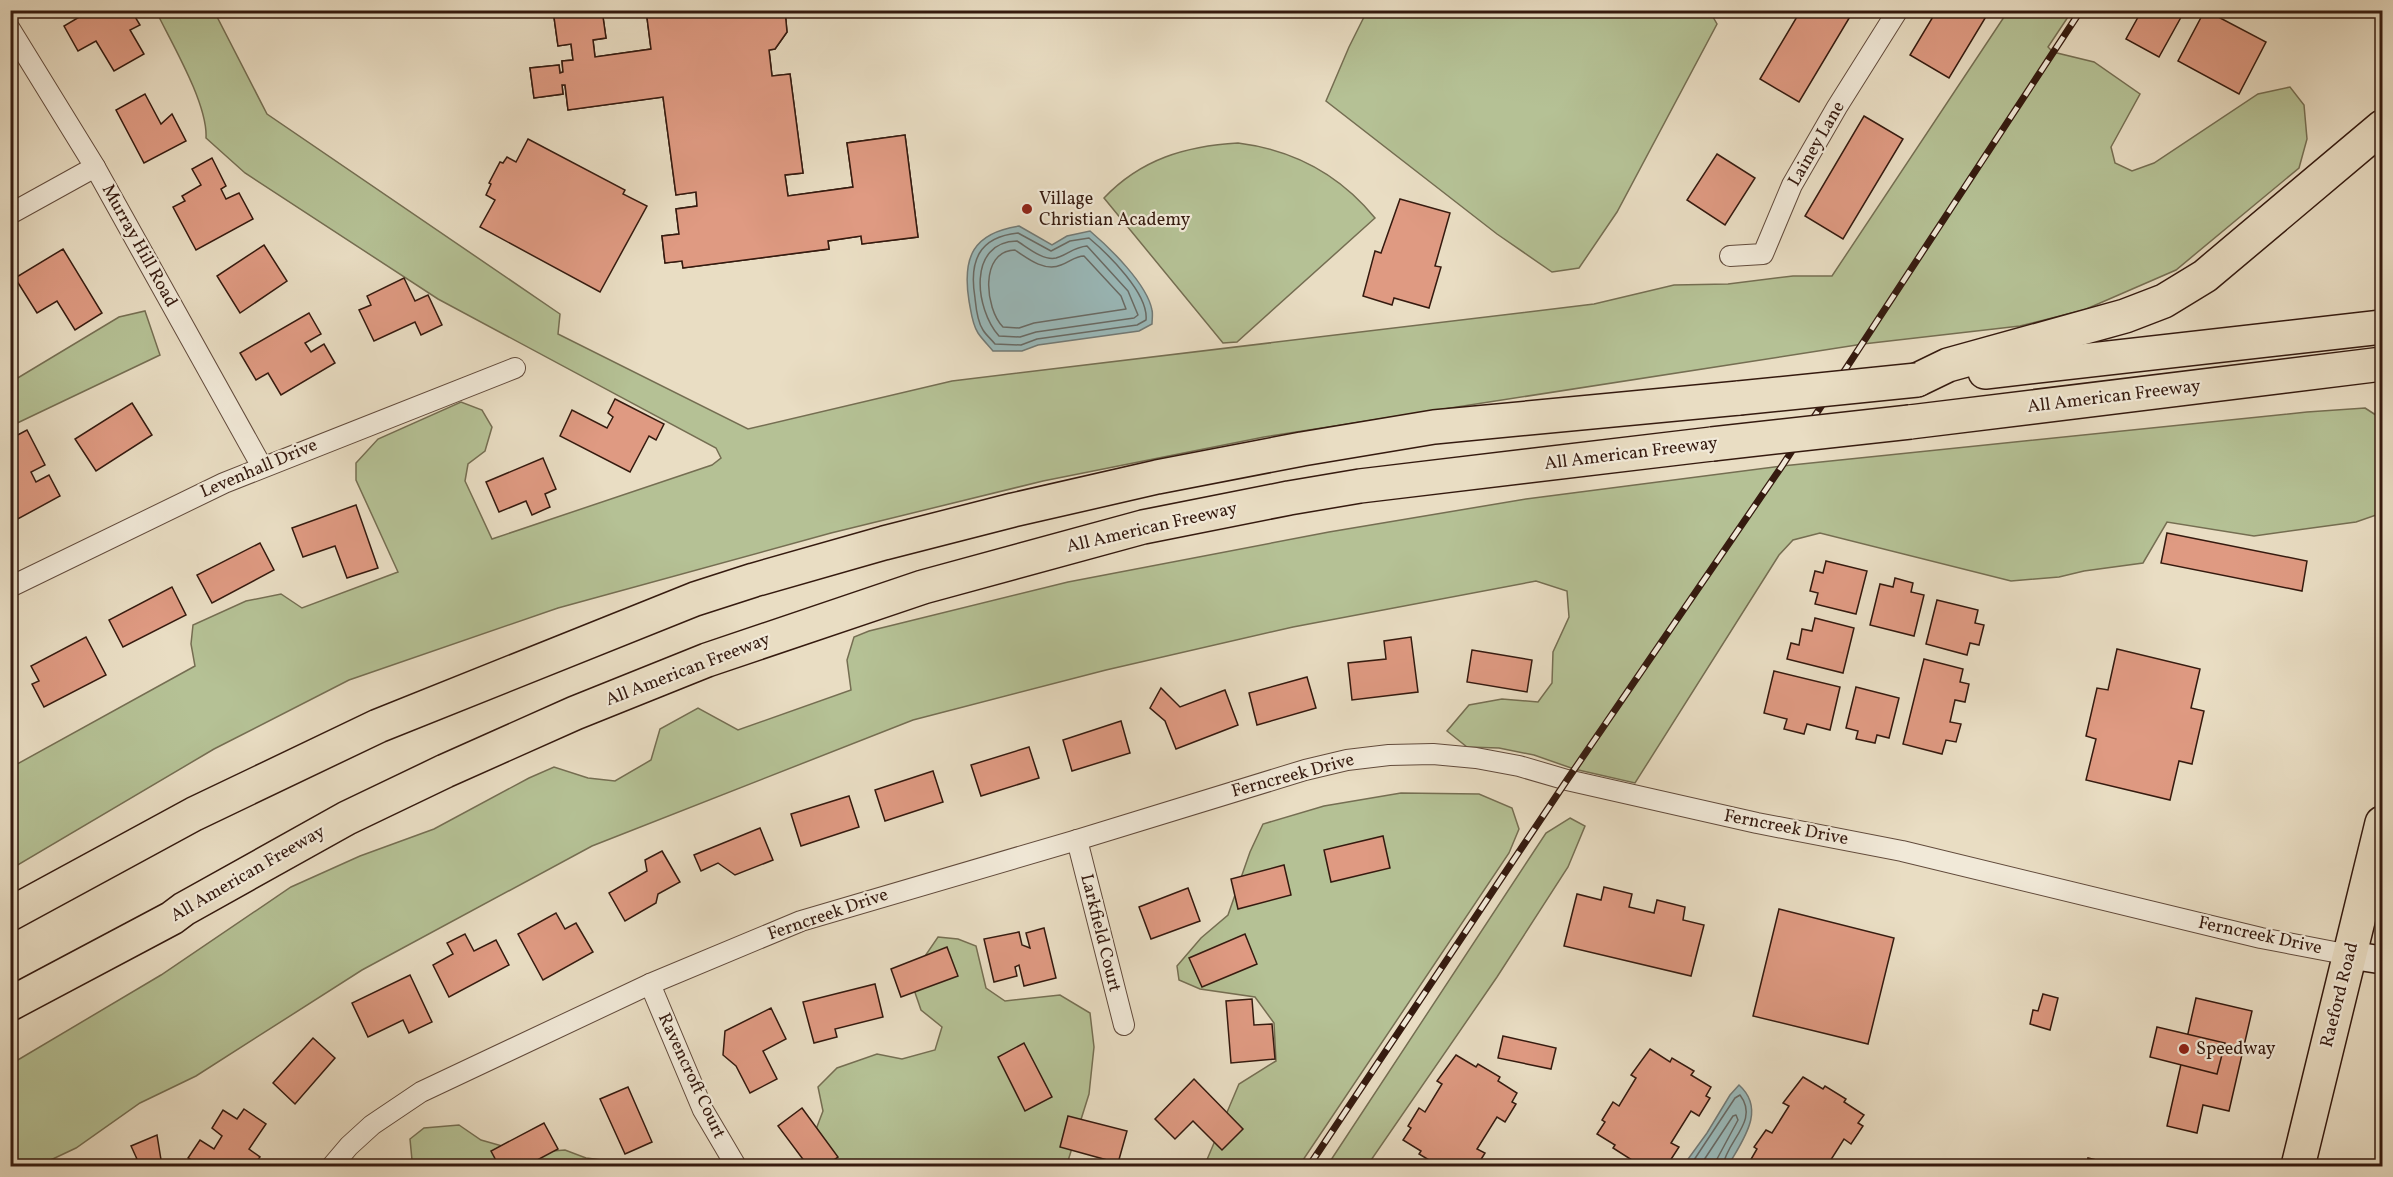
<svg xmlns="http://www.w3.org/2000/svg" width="2393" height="1177" font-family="Vollkorn,serif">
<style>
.green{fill:#b5c195;stroke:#756e52;stroke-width:1.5}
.water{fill:#9ababb;stroke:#727a76;stroke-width:1.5}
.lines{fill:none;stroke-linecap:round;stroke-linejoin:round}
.shore{stroke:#686a65;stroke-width:1.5}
.building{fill:#df9a82;stroke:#351a0f;stroke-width:1.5;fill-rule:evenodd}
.street-casing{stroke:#624b3c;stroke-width:22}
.secondary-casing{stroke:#351a0f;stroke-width:30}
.highway-casing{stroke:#351a0f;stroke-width:36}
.street{stroke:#f1e9d8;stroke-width:20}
.secondary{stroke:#f1e9d8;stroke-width:27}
.highway{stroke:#e9ddc3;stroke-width:33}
.rail-casing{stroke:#351a0f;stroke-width:7}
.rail{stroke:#f1e9d8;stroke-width:4.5;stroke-dasharray:14;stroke-linecap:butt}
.highway-bridge-casing{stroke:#351a0f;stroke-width:36;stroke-linecap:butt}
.highway-bridge{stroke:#e9ddc3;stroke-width:33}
.poi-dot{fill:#8f2418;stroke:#f1e9d8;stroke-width:2}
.labels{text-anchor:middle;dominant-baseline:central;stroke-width:4.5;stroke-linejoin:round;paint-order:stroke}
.street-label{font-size:18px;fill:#351a0f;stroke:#f1e9d8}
.poi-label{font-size:18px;fill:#351a0f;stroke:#f1e9d8;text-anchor:start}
</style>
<rect width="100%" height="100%" fill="#e9ddc3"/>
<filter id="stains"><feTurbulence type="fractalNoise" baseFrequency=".00333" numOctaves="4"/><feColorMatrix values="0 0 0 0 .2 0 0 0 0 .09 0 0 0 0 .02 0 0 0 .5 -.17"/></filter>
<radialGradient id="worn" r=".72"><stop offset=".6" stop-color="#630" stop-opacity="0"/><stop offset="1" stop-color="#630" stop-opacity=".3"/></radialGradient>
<g class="green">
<path d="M 1709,10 L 1717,24 L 1617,212 L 1579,268 L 1552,272 L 1497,234 L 1326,101 L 1349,47 L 1367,11 Z"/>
<path d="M 156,11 L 214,11 L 267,114 L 560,314 L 558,334 L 748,429 L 952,381 L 1594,304 L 1674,285 L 1728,284 L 1793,276 L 1832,276 L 2008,11 L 2072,11 L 2048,47 L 2053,52 L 2094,62 L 2140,94 L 2111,147 L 2115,163 L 2132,171 L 2154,163 L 2258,94 L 2290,87 L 2304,105 L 2307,139 L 2299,168 L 2176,270 L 2084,310 L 2020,326 L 1863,344 L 1264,437 L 1043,481 L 831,533 L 558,608 L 349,680 L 214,749 L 11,869 L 10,768 L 195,666 L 191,644 L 193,625 L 246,601 L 281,594 L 302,608 L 398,572 L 356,480 L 356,463 L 378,439 L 461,402 L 482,410 L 492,427 L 485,451 L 468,464 L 465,481 L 492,539 L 712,465 L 721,458 L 716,448 L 438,299 L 245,173 L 206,138 C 208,104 171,42 156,11 Z"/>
<path d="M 1238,143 C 1294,150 1339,174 1375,218 L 1237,342 L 1223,343 L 1104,198 C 1141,159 1186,146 1238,143 Z"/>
<path d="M 145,311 L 160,355 L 11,426 L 11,382 L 119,317 Z"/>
<path d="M 2365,408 L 2382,419 L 2382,513 L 2356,522 L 2254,536 L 2167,522 L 2143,563 L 2084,571 L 2059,577 L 2011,581 L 1820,533 L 1793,540 L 1779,555 L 1635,783 L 1574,769 L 1534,755 L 1499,748 L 1467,747 L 1447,731 L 1469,705 L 1502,699 L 1538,702 L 1552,683 L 1553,652 L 1569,617 L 1567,591 L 1536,581 L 1293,627 L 1106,670 L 913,720 L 592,846 L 362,970 L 196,1076 L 140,1103 L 76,1148 L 38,1166 L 11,1166 L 11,1064 L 161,975 L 291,887 L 360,856 L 434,829 L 529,778 L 554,767 L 588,778 L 615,781 L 651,760 L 660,729 L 698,708 L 738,730 L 851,690 L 847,660 L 854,637 L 869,631 L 1068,582 L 1329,532 L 1526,499 L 1782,466 L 2307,412 Z"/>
<path d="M 1401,793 L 1479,794 L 1512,808 L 1519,829 L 1509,853 L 1299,1166 L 1195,1166 L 1206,1162 L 1239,1084 L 1276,1061 L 1274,1023 L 1255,997 L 1200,989 L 1179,980 L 1177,966 L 1201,938 L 1228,915 L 1250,852 L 1263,824 L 1324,806 Z"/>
<path d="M 1570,818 L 1585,826 L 1568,867 L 1497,977 L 1367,1166 L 1327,1166 L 1546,833 Z"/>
<path d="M 938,937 L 958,939 L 976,946 L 986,988 L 1005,1001 L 1060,995 L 1090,1013 L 1094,1047 L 1089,1094 L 1067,1164 L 1068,1166 L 818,1166 L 812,1140 L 823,1111 L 818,1087 L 837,1068 L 877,1054 L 902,1059 L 935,1050 L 942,1027 L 921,1010 L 910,978 Z"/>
<path d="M 459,1125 L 481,1140 L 527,1153 L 565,1150 L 586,1158 L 610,1161 L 615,1166 L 425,1166 L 425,1164 L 412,1160 L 410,1139 L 424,1128 Z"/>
</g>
<g class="water">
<path d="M 1019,226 L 1052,245 L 1067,236 L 1090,231 C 1110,248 1147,284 1152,310 C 1153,314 1152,320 1152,324 L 1139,331 L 1038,345 L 1022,351 L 993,351 C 988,345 982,339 978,333 C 972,324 971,311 969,301 C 962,257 973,233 1019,226 Z"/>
<path d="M 1739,1085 C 1767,1110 1742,1141 1728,1166 L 1683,1166 L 1707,1133 L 1730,1095 Z"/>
</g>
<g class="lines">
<g class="shore">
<path d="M 1018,233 L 1051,251 L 1070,241 L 1089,238 C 1108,254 1149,294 1146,320 L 1137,325 L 1037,339 L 1021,345 L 995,344 C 991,339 986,335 983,330 C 977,321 976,308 975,298 C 969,262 978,237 1018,233 Z"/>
<path d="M 1017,241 C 1027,247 1043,261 1056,258 C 1067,255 1074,247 1087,246 L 1128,291 L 1138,315 L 1134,318 L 1036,332 L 1020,337 L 999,336 C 975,309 967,242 1017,241 Z"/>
<path d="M 1015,250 C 1028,259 1045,272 1061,265 C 1070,262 1075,256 1084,256 L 1121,296 L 1126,309 L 1034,323 L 1019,328 L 1003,327 C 985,309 979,251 1015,250 Z"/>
<path d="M 1690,1166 L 1735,1098 L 1740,1095 C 1760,1121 1726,1141 1723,1166"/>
<path d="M 1700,1166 L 1733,1116 L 1736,1115 L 1738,1120 L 1717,1159 L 1716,1166"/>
</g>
</g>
<g class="building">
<path d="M 91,10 L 131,10 L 140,25 L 130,30 L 144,54 L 114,71 L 96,41 L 78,51 L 64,26 Z"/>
<path d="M 553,10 L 602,10 L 606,38 L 593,40 L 595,57 L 651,49 L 646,10 L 785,10 L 787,32 L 775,49 L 769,50 L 772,76 L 790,74 L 803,173 L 785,175 L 788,196 L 853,187 L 847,143 L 905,135 L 918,237 L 862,244 L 861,236 L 828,241 L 829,249 L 683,268 L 682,261 L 665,263 L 662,236 L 679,234 L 676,209 L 697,206 L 696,192 L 676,195 L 663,97 L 568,110 L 565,85 L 562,85 L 563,94 L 534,98 L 530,68 L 559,65 L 560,73 L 563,72 L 562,61 L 573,60 L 571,44 L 558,46 ZM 749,105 L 759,179 L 774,177 L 777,197 L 709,206 L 707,191 L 724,188 L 713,110 Z"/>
<path d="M 553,10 L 602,10 L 606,38 L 593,40 L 595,57 L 651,49 L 646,10 L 785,10 L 787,32 L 775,49 L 769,50 L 772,76 L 790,74 L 803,173 L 785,175 L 788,196 L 853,187 L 847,143 L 905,135 L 918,237 L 862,244 L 861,236 L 828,241 L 829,249 L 683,268 L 682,261 L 665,263 L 662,236 L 679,234 L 676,209 L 697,206 L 696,192 L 676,195 L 663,97 L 568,110 L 565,85 L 562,85 L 563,94 L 534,98 L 530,68 L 559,65 L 560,73 L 563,72 L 562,61 L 573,60 L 571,44 L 558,46 Z"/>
<path d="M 1801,10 L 1854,10 L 1799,102 L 1760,79 Z"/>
<path d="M 1937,10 L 1990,10 L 1949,78 L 1910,55 Z"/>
<path d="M 2142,10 L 2185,10 L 2159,57 L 2126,39 Z"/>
<path d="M 2205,10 L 2266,42 L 2239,94 L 2178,61 Z"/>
<path d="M 145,94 L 161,124 L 172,114 L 186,141 L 144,163 L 116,110 Z"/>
<path d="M 1864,116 L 1903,139 L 1843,239 L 1805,216 Z"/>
<path d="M 528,139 L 625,190 L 623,194 L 647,206 L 600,292 L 480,227 L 495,200 L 486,195 L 491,184 L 489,183 L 500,162 L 503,163 L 507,157 L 516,162 Z"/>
<path d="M 1717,154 L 1755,178 L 1725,225 L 1687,200 Z"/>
<path d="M 212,158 L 226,186 L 221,189 L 226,199 L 239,193 L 253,219 L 196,250 L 173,207 L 185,201 L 182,196 L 201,185 L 192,169 Z"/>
<path d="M 1400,199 L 1450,213 L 1435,266 L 1441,267 L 1429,308 L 1394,298 L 1392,305 L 1363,296 L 1375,251 L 1381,253 Z"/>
<path d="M 264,245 L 287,281 L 240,313 L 217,276 Z"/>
<path d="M 63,249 L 102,313 L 75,330 L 57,301 L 37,313 L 15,278 Z"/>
<path d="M 404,278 L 415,301 L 428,295 L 442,325 L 421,335 L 415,322 L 374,341 L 359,310 L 371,305 L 367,296 Z"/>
<path d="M 309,313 L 321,334 L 305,343 L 311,352 L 324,344 L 335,363 L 281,395 L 268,373 L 256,380 L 240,353 Z"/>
<path d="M 615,399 L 664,424 L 656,440 L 649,436 L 630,472 L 560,436 L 572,410 L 607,428 L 613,417 L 608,413 Z"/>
<path d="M 132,403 L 152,435 L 96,471 L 75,439 Z"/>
<path d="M 27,430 L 45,465 L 31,472 L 36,482 L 49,475 L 60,496 L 14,521 L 10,514 L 10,439 Z"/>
<path d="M 543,458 L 556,489 L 545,494 L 550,507 L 532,515 L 526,501 L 499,512 L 486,482 Z"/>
<path d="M 356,505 L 378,568 L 347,578 L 335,546 L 303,557 L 292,528 Z"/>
<path d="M 2167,533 L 2307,561 L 2302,591 L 2161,563 Z"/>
<path d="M 260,543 L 274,570 L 212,603 L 197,575 Z"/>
<path d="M 1826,561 L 1867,571 L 1856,614 L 1815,604 L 1818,593 L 1810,591 L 1815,571 L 1823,573 Z"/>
<path d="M 1895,578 L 1913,583 L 1911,592 L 1924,595 L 1914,636 L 1870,625 L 1880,584 L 1893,587 Z"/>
<path d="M 172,587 L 186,615 L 123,647 L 109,620 Z"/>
<path d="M 1937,600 L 1978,610 L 1975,623 L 1984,625 L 1979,645 L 1970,643 L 1967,655 L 1926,644 Z"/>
<path d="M 1815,618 L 1854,628 L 1843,673 L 1787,659 L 1791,643 L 1799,645 L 1802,629 L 1812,631 Z"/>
<path d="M 86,637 L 106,675 L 44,707 L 32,684 L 39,681 L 31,666 Z"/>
<path d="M 1411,637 L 1418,692 L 1352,700 L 1348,663 L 1386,659 L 1384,641 Z"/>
<path d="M 2117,649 L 2200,669 L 2191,708 L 2204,711 L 2192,764 L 2179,761 L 2170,800 L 2086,780 L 2096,739 L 2086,736 L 2097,688 L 2108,690 Z"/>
<path d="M 1472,650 L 1532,660 L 1527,692 L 1467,682 Z"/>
<path d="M 1924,659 L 1963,669 L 1960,682 L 1969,684 L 1965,702 L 1955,700 L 1950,722 L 1961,724 L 1956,742 L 1946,740 L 1942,754 L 1903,744 Z"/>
<path d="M 1774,671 L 1840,687 L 1830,730 L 1807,724 L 1804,734 L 1784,729 L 1787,719 L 1764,713 Z"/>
<path d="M 1307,677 L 1316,708 L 1257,725 L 1249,693 Z"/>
<path d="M 1856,687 L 1899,698 L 1889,738 L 1877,735 L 1875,743 L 1856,739 L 1858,731 L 1846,728 Z"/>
<path d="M 1161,688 L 1180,707 L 1225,690 L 1238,725 L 1176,749 L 1165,721 L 1150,708 Z"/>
<path d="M 1121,721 L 1130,753 L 1072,771 L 1063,740 Z"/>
<path d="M 1029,747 L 1039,778 L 981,796 L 971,765 Z"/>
<path d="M 933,771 L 943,802 L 885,821 L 875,790 Z"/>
<path d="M 849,796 L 859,827 L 801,846 L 791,814 Z"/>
<path d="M 760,828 L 773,860 L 735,875 L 718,863 L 701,871 L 694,855 Z"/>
<path d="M 1383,836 L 1390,868 L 1331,882 L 1324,850 Z"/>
<path d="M 662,851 L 680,882 L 658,894 L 656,903 L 625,921 L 609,893 L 647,871 L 645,860 Z"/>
<path d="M 1284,865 L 1291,895 L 1238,909 L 1231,879 Z"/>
<path d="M 1604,887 L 1632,894 L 1629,907 L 1654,913 L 1657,900 L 1685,907 L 1683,920 L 1704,925 L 1691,976 L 1564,946 L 1577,894 L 1601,900 Z"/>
<path d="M 1188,888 L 1200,921 L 1151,939 L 1139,907 Z"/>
<path d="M 1779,909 L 1894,938 L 1868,1044 L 1753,1016 Z"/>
<path d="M 556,913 L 565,929 L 576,923 L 593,952 L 543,980 L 518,934 Z"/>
<path d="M 1044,928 L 1056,978 L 1024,986 L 1019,965 L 1015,967 L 1017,976 L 994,982 L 984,939 L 1019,932 L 1022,945 L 1030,948 L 1026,933 Z"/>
<path d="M 465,934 L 474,951 L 496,940 L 509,965 L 449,997 L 433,965 L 453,954 L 447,943 Z"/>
<path d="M 1245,934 L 1257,964 L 1202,987 L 1189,958 Z"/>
<path d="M 947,947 L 958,976 L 901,997 L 891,969 Z"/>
<path d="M 410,975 L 432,1022 L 409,1033 L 403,1020 L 368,1037 L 352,1003 Z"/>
<path d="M 875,984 L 883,1017 L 835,1029 L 837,1037 L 814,1043 L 803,1002 Z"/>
<path d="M 2043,994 L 2058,998 L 2050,1030 L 2030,1024 L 2033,1010 L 2038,1011 Z"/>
<path d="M 2196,998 L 2252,1011 L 2229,1111 L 2203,1105 L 2197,1133 L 2167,1126 Z"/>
<path d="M 1252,999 L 1254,1025 L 1272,1024 L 1275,1059 L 1231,1063 L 1226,1001 Z"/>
<path d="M 771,1008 L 786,1039 L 763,1051 L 777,1079 L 750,1093 L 736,1066 L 723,1055 L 725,1031 Z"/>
<path d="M 2157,1027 L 2225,1043 L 2217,1074 L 2150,1057 Z"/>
<path d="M 1503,1036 L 1556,1048 L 1551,1069 L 1498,1058 Z"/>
<path d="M 313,1038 L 335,1058 L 295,1104 L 273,1083 Z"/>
<path d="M 1024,1043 L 1052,1097 L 1025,1111 L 998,1057 Z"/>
<path d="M 1650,1049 L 1670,1062 L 1672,1058 L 1694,1071 L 1691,1075 L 1711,1087 L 1706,1096 L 1710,1098 L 1699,1116 L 1691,1111 L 1671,1143 L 1679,1147 L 1668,1164 L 1664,1162 L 1662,1166 L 1649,1166 L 1640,1161 L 1638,1164 L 1613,1148 L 1615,1145 L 1597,1134 L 1605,1122 L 1602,1120 L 1613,1102 L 1619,1106 L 1636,1078 L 1631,1075 Z"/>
<path d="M 1456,1055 L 1476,1067 L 1478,1064 L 1500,1077 L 1498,1081 L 1517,1093 L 1512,1102 L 1516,1104 L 1505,1122 L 1497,1117 L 1477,1149 L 1485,1153 L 1477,1166 L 1439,1166 L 1419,1154 L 1421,1151 L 1403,1140 L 1411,1128 L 1408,1126 L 1419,1108 L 1425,1112 L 1442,1084 L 1437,1081 Z"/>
<path d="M 1803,1077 L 1823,1089 L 1825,1086 L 1846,1099 L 1844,1102 L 1864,1115 L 1858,1123 L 1863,1126 L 1851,1144 L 1844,1139 L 1827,1166 L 1758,1166 L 1750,1161 L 1757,1149 L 1754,1147 L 1766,1130 L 1772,1133 L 1789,1106 L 1783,1103 Z"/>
<path d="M 1194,1079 L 1243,1129 L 1222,1150 L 1193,1121 L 1175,1139 L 1155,1119 Z"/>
<path d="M 628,1087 L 652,1142 L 625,1154 L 600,1099 Z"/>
<path d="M 802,1108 L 838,1157 L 825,1166 L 808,1166 L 778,1126 Z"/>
<path d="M 244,1109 L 266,1124 L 249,1149 L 260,1157 L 253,1166 L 201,1166 L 188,1158 L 200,1140 L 214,1149 L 222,1136 L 212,1128 L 223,1110 L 237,1119 Z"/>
<path d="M 1068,1116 L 1127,1131 L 1118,1163 L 1060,1147 Z"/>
<path d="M 544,1123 L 558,1149 L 526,1166 L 499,1166 L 491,1151 Z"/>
<path d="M 157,1135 L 162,1166 L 119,1166 L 137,1159 L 131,1146 Z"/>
<path d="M 2088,1158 L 2117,1165 L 2116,1166 L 2086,1166 Z"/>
</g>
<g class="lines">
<defs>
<g id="street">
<path d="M 10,29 L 95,167 L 262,467"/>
<path d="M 10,214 L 95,167"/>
<path d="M 1730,256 L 1763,254 L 1792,185 L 1837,107 L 1898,10"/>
<path d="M 10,587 L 224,483 L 515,368"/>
<path d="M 1077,840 L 1124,1025"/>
<path d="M 650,984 L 703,1110 L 736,1166"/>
<path d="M 332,1166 L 349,1146 L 372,1125 L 421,1092 L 650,984 L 801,921 L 1077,840 L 1305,770 L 1347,760 L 1389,755 L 1433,754 L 1476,758 L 1519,766 L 1567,780 L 1757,823 L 1902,851 L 2261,938 L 2350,955"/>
</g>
<path id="secondary" d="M 2350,955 L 2382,960"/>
<g id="highway">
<path d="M 1985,372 L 2382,327"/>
<path d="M 1917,380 L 1948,365 L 2125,316 L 2164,301 L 2205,276 L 2382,127"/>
<path d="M 1910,422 L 2382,364"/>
<path d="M 10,914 L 194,814 L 378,726 L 695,599 L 754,580 L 884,543 L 1013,510 L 1157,477 L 1302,449 L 1434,427 L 1739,398"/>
<path d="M 10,1004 L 172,918 L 184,909 L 347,818 L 445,771 L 575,713 L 707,660 L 923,587 L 1143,527 L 1289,498 L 1360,486 L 1712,444"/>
<path d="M 2298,1166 L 2382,823"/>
</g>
</defs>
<use href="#street" class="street-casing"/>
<use href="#secondary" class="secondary-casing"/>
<use href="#highway" class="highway-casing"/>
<use href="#street" class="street"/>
<use href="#secondary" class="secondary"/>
<use href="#highway" class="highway"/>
<defs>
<path id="rail" d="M 1309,1166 L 1567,780 L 1782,466 L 2081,10"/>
</defs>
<use href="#rail" class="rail-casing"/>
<use href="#rail" class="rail"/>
<defs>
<g id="highway-bridge">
<path d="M 1739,398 L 1917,380"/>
<path d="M 1712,444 L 1910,422"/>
</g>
</defs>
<use href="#highway-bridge" class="highway-bridge-casing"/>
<use href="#highway-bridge" class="highway-bridge"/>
</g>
<g class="poi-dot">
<circle cx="1027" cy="209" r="6"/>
<circle cx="2184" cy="1049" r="6"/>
</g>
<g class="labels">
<g class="street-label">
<text transform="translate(1817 144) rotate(-60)">Lainey Lane</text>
<text transform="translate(139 246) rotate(61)">Murray Hill Road</text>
<text transform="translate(2114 397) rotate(-7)">All American Freeway</text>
<text transform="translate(1631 454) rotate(-7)">All American Freeway</text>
<text transform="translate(259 469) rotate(-23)">Levenhall Drive</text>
<text transform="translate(1152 528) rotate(-13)">All American Freeway</text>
<text transform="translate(688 670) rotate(-21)">All American Freeway</text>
<text transform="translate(1293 776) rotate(-15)">Ferncreek Drive</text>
<text transform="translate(1786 828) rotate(11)">Ferncreek Drive</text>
<text transform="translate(248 874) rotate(-30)">All American Freeway</text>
<text transform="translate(828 915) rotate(-19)">Ferncreek Drive</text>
<text transform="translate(1100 933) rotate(76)">Larkfield Court</text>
<text transform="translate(2260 936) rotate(12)">Ferncreek Drive</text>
<text transform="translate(2340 995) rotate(-76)">Raeford Road</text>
<text transform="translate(691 1076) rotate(65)">Ravencroft Court</text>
</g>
<g class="poi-label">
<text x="1039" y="199">Village<tspan x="1039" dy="21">Christian Academy</tspan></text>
<text x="2196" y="1049">Speedway</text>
</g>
</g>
<rect width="2393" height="1177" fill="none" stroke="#e9ddc3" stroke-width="36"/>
<rect x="12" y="12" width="2369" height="1153" fill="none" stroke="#351a0f" stroke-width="3"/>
<rect x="18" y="18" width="2357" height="1141" fill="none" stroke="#351a0f" stroke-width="1.5"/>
<rect width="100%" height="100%" filter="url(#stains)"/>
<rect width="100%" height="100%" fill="url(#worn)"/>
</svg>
